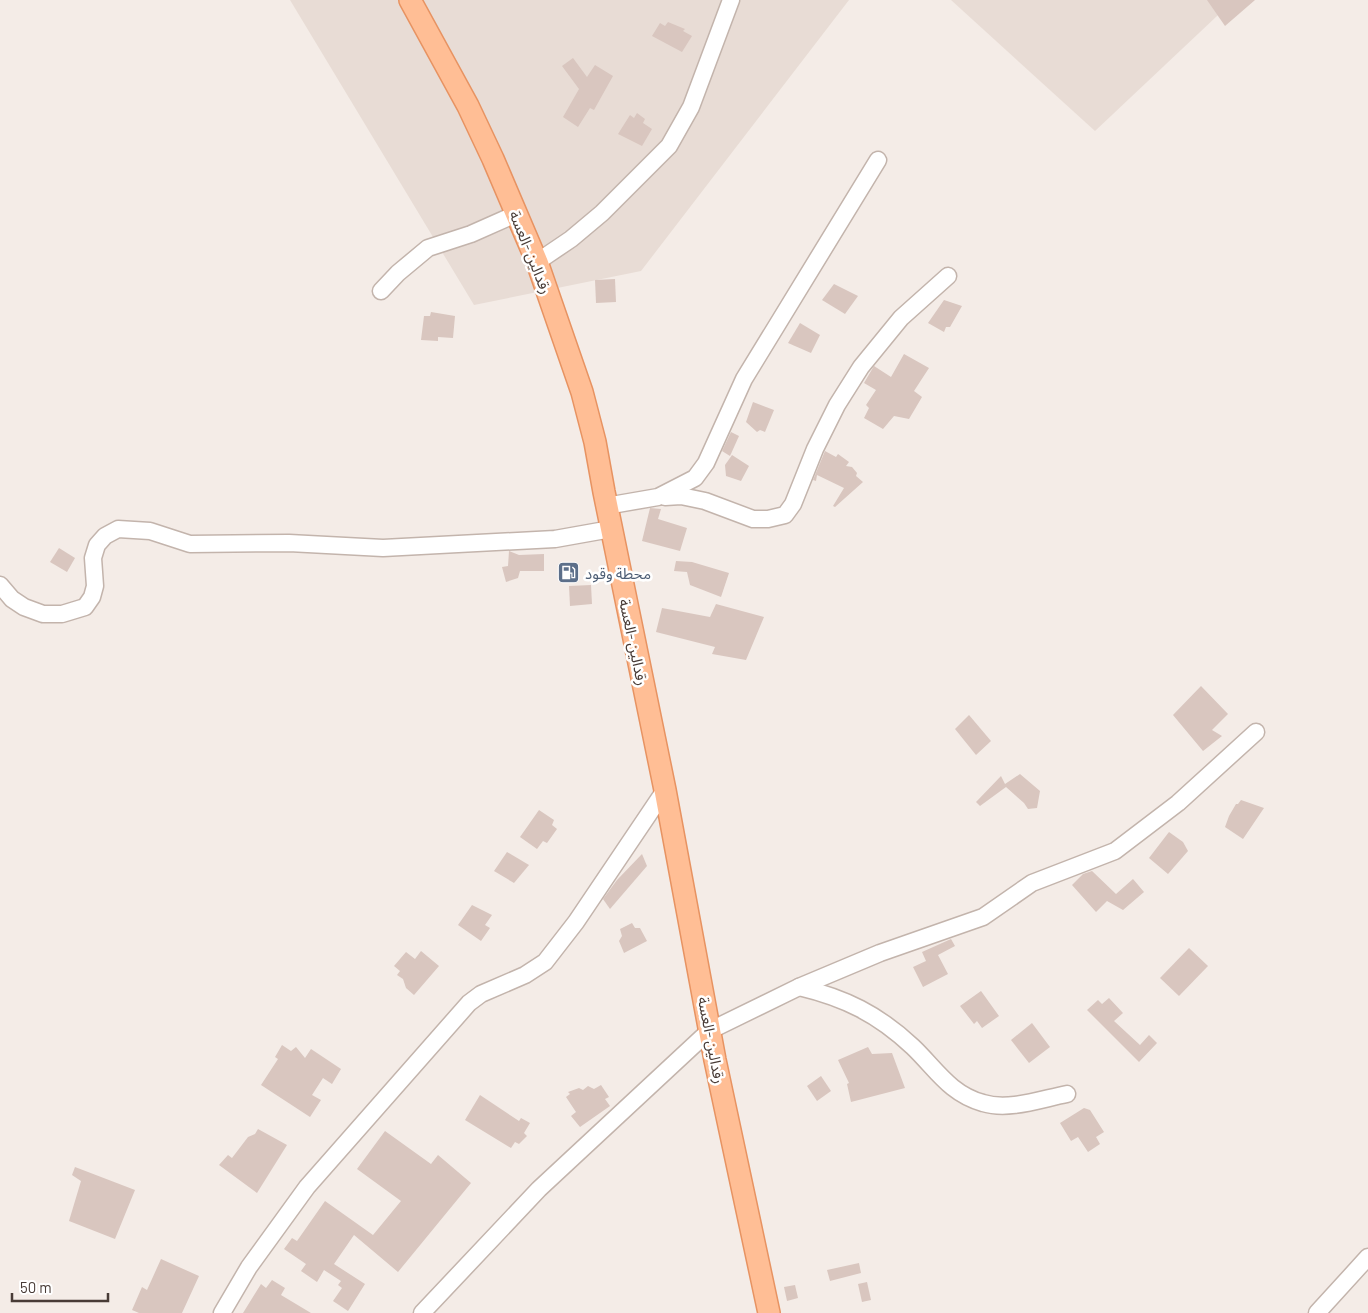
<svg xmlns="http://www.w3.org/2000/svg" width="1368" height="1313" font-family="Barlow,'Noto Sans Arabic',sans-serif">
<style>
.residential{fill:#e8dcd5}
.building{fill:#d9c6bf}
.lines{fill:none;stroke-linecap:round;stroke-linejoin:round}
.minor-casing{stroke:#c3b4ac;stroke-width:19}
.major-casing{stroke:#e79362;stroke-width:24}
.minor{stroke:#fff;stroke-width:16}
.major{stroke:#ffbe95;stroke-width:21}
.labels{text-anchor:middle;dominant-baseline:central;stroke-width:5;stroke-linejoin:round;paint-order:stroke}
.street-label{font-size:15px;fill:#483b36;stroke:#fff}
.service-label{font-size:15px;fill:#4e5e75;stroke:#fff;text-anchor:start}
</style>
<rect width="100%" height="100%" fill="#f4ece7"/>
<g class="residential">
<path d="M 290,0 L 849,0 L 641,271 L 474,305 Z"/>
<path d="M 951,0 L 1234,0 L 1095,131 Z"/>
</g>
<g class="building">
<path d="M 1207,0 L 1255,0 L 1225,26 Z"/>
<path d="M 668,22 L 685,29 L 683,31 L 692,36 L 682,52 L 652,36 L 660,23 L 665,26 Z"/>
<path d="M 573,58 L 587,77 L 595,65 L 613,76 L 594,110 L 590,108 L 578,127 L 563,117 L 579,89 L 562,66 Z"/>
<path d="M 637,113 L 645,119 L 643,123 L 652,129 L 642,146 L 618,134 L 630,115 L 634,118 Z"/>
<path d="M 615,279 L 616,302 L 596,303 L 595,280 Z"/>
<path d="M 834,284 L 858,296 L 845,314 L 822,300 Z"/>
<path d="M 944,300 L 962,306 L 950,327 L 946,327 L 944,332 L 928,323 Z"/>
<path d="M 431,312 L 455,316 L 453,338 L 438,337 L 438,341 L 421,340 L 424,316 L 430,316 Z"/>
<path d="M 800,323 L 820,335 L 811,353 L 788,343 Z"/>
<path d="M 904,354 L 929,368 L 914,391 L 922,397 L 909,419 L 894,416 L 883,429 L 864,418 L 869,408 L 866,405 L 876,390 L 864,383 L 874,366 L 891,377 Z"/>
<path d="M 753,402 L 774,410 L 765,432 L 760,430 L 757,432 L 746,422 Z"/>
<path d="M 731,432 L 739,436 L 730,456 L 722,451 Z"/>
<path d="M 825,451 L 836,457 L 838,454 L 849,462 L 846,466 L 852,467 L 857,473 L 856,476 L 863,482 L 835,507 L 833,506 L 844,488 L 817,475 L 816,481 L 813,480 Z"/>
<path d="M 732,455 L 749,466 L 741,481 L 726,476 L 725,465 Z"/>
<path d="M 650,508 L 661,509 L 658,519 L 687,528 L 680,551 L 642,541 Z"/>
<path d="M 59,548 L 75,558 L 67,572 L 50,562 Z"/>
<path d="M 509,551 L 519,555 L 544,554 L 544,571 L 520,571 L 518,578 L 506,582 L 502,567 L 508,566 Z"/>
<path d="M 676,561 L 692,562 L 729,573 L 721,597 L 690,585 L 687,572 L 674,571 Z"/>
<path d="M 591,585 L 592,604 L 570,606 L 569,586 Z"/>
<path d="M 716,604 L 764,617 L 746,660 L 712,654 L 715,647 L 656,632 L 662,608 L 710,617 Z"/>
<path d="M 1201,686 L 1228,714 L 1212,730 L 1222,736 L 1203,751 L 1173,715 Z"/>
<path d="M 969,715 L 991,741 L 976,755 L 955,729 Z"/>
<path d="M 1020,774 L 1040,791 L 1037,808 L 1028,809 L 1024,803 L 1006,787 L 980,806 L 976,802 L 1001,776 L 1005,784 Z"/>
<path d="M 1241,800 L 1264,808 L 1243,839 L 1225,827 L 1229,816 L 1236,804 L 1238,804 Z"/>
<path d="M 539,810 L 554,820 L 552,825 L 557,829 L 547,843 L 543,841 L 537,849 L 520,837 Z"/>
<path d="M 1169,832 L 1183,842 L 1188,851 L 1168,874 L 1149,858 Z"/>
<path d="M 507,852 L 529,865 L 514,883 L 494,871 Z"/>
<path d="M 642,854 L 647,866 L 610,909 L 603,899 L 617,880 Z"/>
<path d="M 1092,871 L 1116,894 L 1133,879 L 1144,892 L 1123,910 L 1107,901 L 1096,912 L 1072,885 L 1083,874 Z"/>
<path d="M 472,905 L 492,915 L 485,925 L 490,928 L 481,941 L 458,925 Z"/>
<path d="M 632,923 L 635,928 L 640,928 L 647,941 L 624,953 L 619,941 L 622,936 L 620,929 Z"/>
<path d="M 951,939 L 955,946 L 938,955 L 948,974 L 923,987 L 913,967 L 926,961 L 922,952 Z"/>
<path d="M 1189,948 L 1208,966 L 1179,996 L 1160,978 Z"/>
<path d="M 421,951 L 439,966 L 414,995 L 406,988 L 403,979 L 397,975 L 400,971 L 394,966 L 406,952 L 415,959 Z"/>
<path d="M 981,991 L 999,1016 L 982,1028 L 977,1021 L 974,1024 L 960,1006 Z"/>
<path d="M 1109,998 L 1123,1013 L 1114,1021 L 1140,1045 L 1149,1035 L 1157,1043 L 1139,1062 L 1087,1010 L 1098,1000 L 1102,1004 Z"/>
<path d="M 1032,1023 L 1050,1047 L 1029,1063 L 1011,1040 Z"/>
<path d="M 282,1045 L 291,1051 L 296,1047 L 305,1058 L 311,1049 L 341,1069 L 332,1084 L 323,1078 L 312,1095 L 321,1100 L 310,1117 L 261,1085 L 278,1059 L 275,1057 Z"/>
<path d="M 868,1047 L 872,1054 L 892,1053 L 905,1088 L 851,1102 L 847,1084 L 849,1083 L 838,1060 Z"/>
<path d="M 821,1076 L 831,1091 L 817,1101 L 807,1086 Z"/>
<path d="M 601,1085 L 609,1097 L 605,1099 L 610,1106 L 580,1127 L 571,1116 L 576,1112 L 566,1097 L 570,1094 L 568,1092 L 579,1088 L 583,1090 L 588,1086 L 594,1089 Z"/>
<path d="M 480,1095 L 519,1121 L 521,1118 L 530,1123 L 524,1133 L 527,1136 L 519,1144 L 515,1142 L 511,1148 L 465,1120 Z"/>
<path d="M 1084,1108 L 1090,1110 L 1104,1132 L 1096,1137 L 1100,1144 L 1088,1152 L 1078,1137 L 1071,1141 L 1060,1123 Z"/>
<path d="M 258,1129 L 287,1145 L 257,1193 L 219,1165 L 228,1155 L 232,1158 L 248,1137 L 255,1134 Z"/>
<path d="M 385,1131 L 431,1164 L 438,1155 L 471,1183 L 398,1272 L 354,1235 L 334,1264 L 365,1284 L 348,1311 L 333,1301 L 342,1288 L 338,1285 L 341,1281 L 324,1270 L 317,1282 L 301,1271 L 306,1264 L 284,1249 L 292,1238 L 297,1241 L 325,1201 L 373,1235 L 401,1201 L 357,1169 Z"/>
<path d="M 75,1167 L 135,1190 L 115,1239 L 69,1221 L 81,1181 L 72,1175 Z"/>
<path d="M 161,1259 L 199,1276 L 182,1313 L 139,1313 L 132,1310 L 142,1287 L 147,1290 Z"/>
<path d="M 859,1263 L 861,1273 L 830,1281 L 827,1270 Z"/>
<path d="M 272,1280 L 285,1288 L 281,1295 L 311,1313 L 243,1313 L 261,1284 L 266,1288 Z"/>
<path d="M 867,1282 L 871,1300 L 862,1302 L 858,1284 Z"/>
<path d="M 795,1285 L 798,1298 L 787,1301 L 784,1287 Z"/>
</g>
<g class="lines">
<defs>
<g id="minor">
<path d="M 537,262 L 571,239 L 602,213 L 669,146 L 691,107 L 731,0"/>
<path d="M 381,291 L 398,273 L 428,248 L 471,234 L 516,214"/>
<path d="M 665,497 L 681,496 L 705,501 L 753,519 L 768,519 L 785,515 L 793,504 L 815,449 L 837,405 L 861,367 L 901,318 L 948,276"/>
<path d="M 606,506 L 658,497 L 695,478 L 706,463 L 744,379 L 878,160"/>
<path d="M 0,585 L 12,599 L 24,607 L 43,614 L 62,614 L 85,607 L 92,597 L 95,586 L 93,558 L 97,545 L 105,536 L 118,529 L 150,531 L 190,544 L 289,543 L 383,548 L 555,539 L 611,529"/>
<path d="M 799,987 C 845,998 878,1014 913,1047 C 936,1069 950,1094 983,1103 C 1009,1111 1041,1099 1067,1094"/>
<path d="M 222,1313 L 249,1267 L 307,1187 L 469,1003 L 481,994 L 525,975 L 545,962 L 576,922 L 665,790"/>
<path d="M 422,1313 L 539,1189 L 709,1031 L 799,987 L 880,953 L 983,917 L 1032,883 L 1115,851 L 1178,803 L 1256,732"/>
<path d="M 1317,1313 L 1368,1257"/>
</g>
<path id="major" d="M 410,0 L 468,106 L 493,159 L 537,262 L 582,392 L 595,442 L 604,492 L 665,790 L 715,1060 L 769,1313"/>
</defs>
<use href="#minor" class="minor-casing"/>
<use href="#major" class="major-casing"/>
<use href="#minor" class="minor"/>
<use href="#major" class="major"/>
</g>
<defs>
<symbol id="fuel-square" viewBox="-11 -11 22 22"><rect x="-9" y="-9" width="18" height="18" rx="4" fill="#5c6f8a" stroke="#fff"/><path d="M-5.5-6h7V0h2V4h1.3V-2.5L3-4.5l.8-.8L6-3V5H2.5V1h-1V6h-7ZM-4.2-4.7v3.2H.2V-4.7Z" fill="#fff"/></symbol>
</defs>
<g fill-rule="evenodd">
<use href="#fuel-square" x="556" y="560" width="25" height="25"/>
</g>
<g class="labels">
<g class="street-label">
<text transform="translate(531 252) rotate(68)">رقدالين -العسة</text>
<text transform="translate(634 642) rotate(78)">رقدالين -العسة</text>
<text transform="translate(712 1040) rotate(79)">رقدالين -العسة</text>
</g>
<g class="service-label">
<text x="585" y="573">محطة وقود</text>
</g>
</g>
<path d="M12 1293v8h96v-8" fill="none" stroke="#483b36" stroke-width="2.5"/>
<text x="20" y="1293" font-size="15" fill="#483b36" stroke="#ffffff" stroke-width="4" paint-order="stroke">50 m</text>
</svg>
